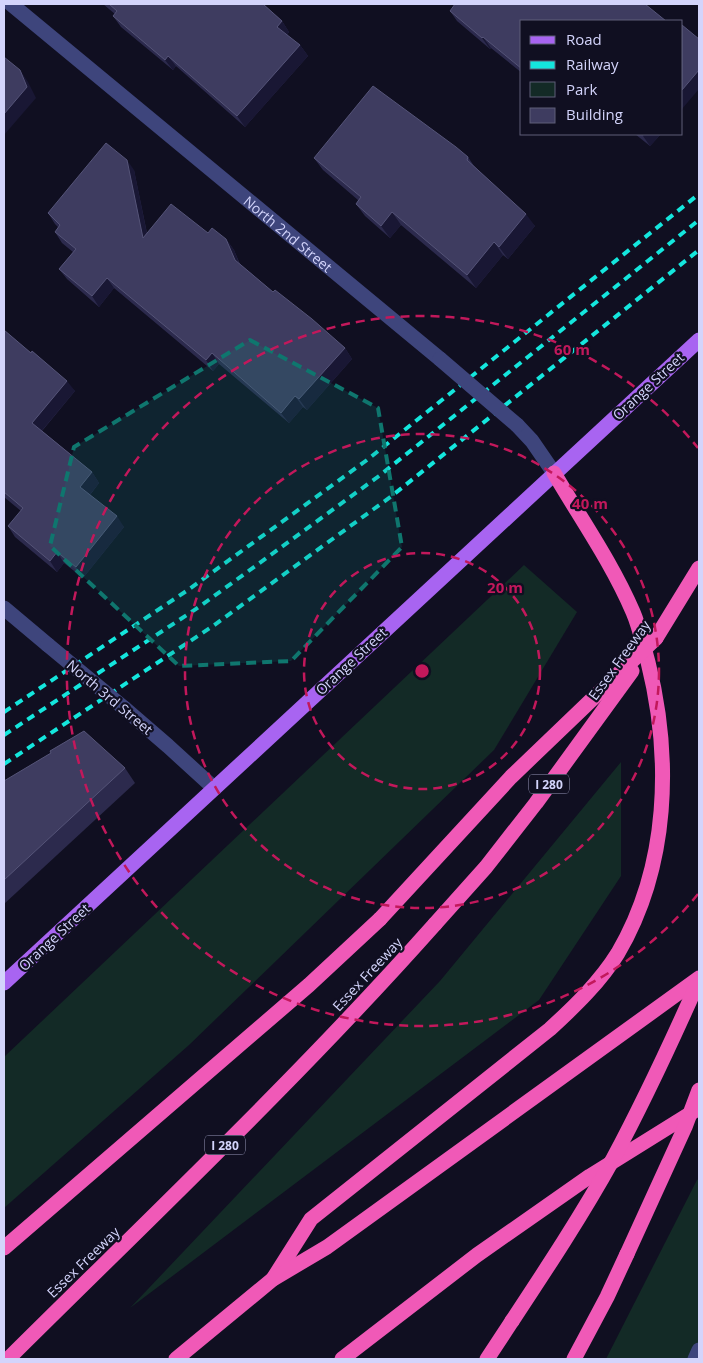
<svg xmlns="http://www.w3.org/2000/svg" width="703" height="1363" font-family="'Open Sans',sans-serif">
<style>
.green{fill:#132a26}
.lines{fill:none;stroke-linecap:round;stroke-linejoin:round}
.minor{stroke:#3e457c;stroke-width:15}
.major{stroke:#a864f1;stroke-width:15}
.highway{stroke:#f059b7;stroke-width:15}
.rail{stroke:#14e6dd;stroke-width:4;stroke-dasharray:8 6;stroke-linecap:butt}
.minor-bridge{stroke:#3e457c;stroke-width:15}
.highway-bridge{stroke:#f059b7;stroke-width:15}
.wall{fill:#2c2a4d}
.shaded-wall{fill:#191734}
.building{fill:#3e3c60;stroke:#555478}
.marked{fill:#0f766e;fill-opacity:0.2;stroke:#0f766e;stroke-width:4;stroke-dasharray:10 6;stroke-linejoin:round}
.ring{fill:none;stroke:#c2185b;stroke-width:2.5;stroke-dasharray:9 6}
.labels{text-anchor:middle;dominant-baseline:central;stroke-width:4.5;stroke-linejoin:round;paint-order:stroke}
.shield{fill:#100f21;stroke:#9899ba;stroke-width:1}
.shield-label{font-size:12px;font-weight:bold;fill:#d3d4fb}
.street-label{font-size:14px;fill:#d3d4fb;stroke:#100f21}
.centre{fill:#c2185b;stroke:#100f21;stroke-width:2.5}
.ring-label{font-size:15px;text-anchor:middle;font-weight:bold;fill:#c2185b;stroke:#100f21;stroke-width:4.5;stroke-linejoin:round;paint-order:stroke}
</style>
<rect width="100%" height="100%" fill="#100f21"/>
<g class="green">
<path d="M 524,565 L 577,612 L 494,750 L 189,1045 L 4,1208 L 4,1057 Z"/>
<path d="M 621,762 L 621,876 L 539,1000 L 130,1308 L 440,981 Z"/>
<path d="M 699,1179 L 699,1359 L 606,1359 L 697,1180 Z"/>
</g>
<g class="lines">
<g class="minor">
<path id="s1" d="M 11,4 L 440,359"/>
<path d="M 517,425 L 532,441 L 554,473"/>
<path d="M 4,608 L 48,645"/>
<path d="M 124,708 L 168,746 L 214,788"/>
<path d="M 695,1359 L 699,1350"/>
</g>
<path class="major" d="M 4,983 L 699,340"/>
<g class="highway">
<path d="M 656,638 L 699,568"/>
<path d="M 4,1248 L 309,985 L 380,919"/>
<path d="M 273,1279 L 311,1219 L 550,1029 C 575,1006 600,982 618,953 C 669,866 672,758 648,662 C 643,645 640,628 633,612 C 612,563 581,519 554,473"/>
<path d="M 8,1359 C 152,1216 300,1076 435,924"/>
<path d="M 176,1359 L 273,1279 L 327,1247 L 699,978"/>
<path d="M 342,1359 L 477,1255 L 590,1176 L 696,1110"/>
<path d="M 487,1359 L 512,1321"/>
<path d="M 574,1359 L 607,1297 L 627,1254"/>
</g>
<g class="rail">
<path d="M 4,712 L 188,590 L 367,460 L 699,194"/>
<path d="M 4,735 L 199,607 L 379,476 L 699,220"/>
<path d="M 4,764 L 213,626 L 393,495 L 699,250"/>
</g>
<g class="minor-bridge">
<path d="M 440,359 L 517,425"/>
<path d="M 48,645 L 124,708"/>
</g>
<g class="highway-bridge">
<path d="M 380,919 L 511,777 L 656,638"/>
<path d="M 435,924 L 486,867 L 536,803 L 632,671"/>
<path d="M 627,1254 L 685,1127 L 699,1090"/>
<path d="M 512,1321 C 547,1268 582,1215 613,1159 C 644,1101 672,1041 699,980"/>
</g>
</g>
<g class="wall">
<path d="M 103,4 L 263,4 L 282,21 L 289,32 L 287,35 L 300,45 L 308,56 L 245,127 L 176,66 L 173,70 L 121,27 L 113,16 L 115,14 Z"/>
<path d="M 450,11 L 522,21 L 522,73 L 491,48 L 490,49 L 457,21 Z"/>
<path d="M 635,134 L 661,134 L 650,146 Z"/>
<path d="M 468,157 L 474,166 L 535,226 L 508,259 L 503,255 L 476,288 L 401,225 L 390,238 L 365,216 L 356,204 L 358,200 L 323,170 L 314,158 Z"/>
<path d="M 134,170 L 147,233 L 208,233 L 226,239 L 234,250 L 240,264 L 273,292 L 345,348 L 352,359 L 307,410 L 303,407 L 289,423 L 219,364 L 213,371 L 114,288 L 99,307 L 67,279 L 59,269 L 73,252 L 62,243 L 55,232 L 58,227 L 55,224 L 48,213 Z"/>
<path d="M 4,330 L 75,391 L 42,431 L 92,472 L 99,483 L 90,495 L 124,527 L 83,578 L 64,563 L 57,572 L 15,537 L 8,526 L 21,511 L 4,497 Z"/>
<path d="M 125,768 L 135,783 L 4,904 L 4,781 Z"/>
</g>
<g class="shaded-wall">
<path d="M 282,21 L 289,32 L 285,38 L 277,27 Z"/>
<path d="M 483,37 L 491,48 L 490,49 L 482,38 Z"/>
<path d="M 300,45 L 308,56 L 245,127 L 237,116 Z"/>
<path d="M 168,56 L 176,66 L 173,70 L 165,60 Z"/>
<path d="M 20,70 L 28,82 L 36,98 L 4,135 L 4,114 Z"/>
<path d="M 699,70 L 699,89 L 682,109 L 682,90 Z"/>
<path d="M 644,134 L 661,134 L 650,146 L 643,136 Z"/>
<path d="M 127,160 L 134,170 L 150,249 L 143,238 Z"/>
<path d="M 392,212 L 401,225 L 390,238 L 381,226 Z"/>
<path d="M 526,214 L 535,226 L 508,259 L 499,247 Z"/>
<path d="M 226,239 L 234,250 L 242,271 L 235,260 Z"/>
<path d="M 494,242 L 503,255 L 476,288 L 467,275 Z"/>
<path d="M 107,278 L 114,288 L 99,307 L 92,296 Z"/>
<path d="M 345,348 L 352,359 L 307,410 L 299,399 Z"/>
<path d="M 212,353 L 219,364 L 213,371 L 206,360 Z"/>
<path d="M 67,381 L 75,391 L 39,434 L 32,423 Z"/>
<path d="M 295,396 L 303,407 L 289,423 L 281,413 Z"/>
<path d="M 92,472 L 99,483 L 88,497 L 80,487 Z"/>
<path d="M 117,516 L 124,527 L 83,578 L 76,567 Z"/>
<path d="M 57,552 L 64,563 L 57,572 L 50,561 Z"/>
</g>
<g class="building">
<path d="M 109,4 L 263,4 L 282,21 L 277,27 L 300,45 L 237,116 L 168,56 L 165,60 L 113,16 L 117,11 Z"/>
<path d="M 455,4 L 645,4 L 666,21 L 522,21 L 522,69 L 483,37 L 482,38 L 450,11 Z"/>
<path d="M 682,25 L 699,39 L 699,70 L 682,90 Z"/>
<path d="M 4,57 L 20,70 L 27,87 L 4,114 Z"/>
<path d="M 373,86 L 456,147 L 468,157 L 467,160 L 526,214 L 499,247 L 494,242 L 467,275 L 392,212 L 381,226 L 356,204 L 361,197 L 314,158 Z"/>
<path d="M 106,143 L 127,160 L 143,238 L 171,204 L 208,233 L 212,228 L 226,239 L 235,260 L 273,292 L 275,290 L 312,319 L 345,348 L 299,399 L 295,396 L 281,413 L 212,353 L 206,360 L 107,278 L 92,296 L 59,269 L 76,249 L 55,232 L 60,225 L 48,213 Z"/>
<path d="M 4,330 L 31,353 L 32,351 L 67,381 L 32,423 L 92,472 L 80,487 L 117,516 L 76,567 L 57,552 L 50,561 L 8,526 L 23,508 L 4,492 Z"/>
<path d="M 84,731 L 125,768 L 4,880 L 4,781 L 51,753 L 50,751 Z"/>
</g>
<path class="marked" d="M 250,340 L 378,408 L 402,547 L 291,661 L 179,666 L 50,546 L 74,447 Z"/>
<g class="ring">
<circle cx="422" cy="671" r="118"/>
<circle cx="422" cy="671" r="237"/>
<path d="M698 894A355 355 0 1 1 698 448"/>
</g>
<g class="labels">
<g class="shield">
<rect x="529" y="774.5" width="40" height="19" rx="4"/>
<rect x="205" y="1135.5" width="40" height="19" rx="4"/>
</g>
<g class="shield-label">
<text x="549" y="784">I 280</text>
<text x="225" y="1145">I 280</text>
</g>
<g class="street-label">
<text stroke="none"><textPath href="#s1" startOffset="360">North 2nd Street</textPath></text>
<text transform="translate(648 386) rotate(-43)">Orange Street</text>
<text transform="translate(619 660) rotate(-54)">Essex Freeway</text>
<text transform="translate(351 661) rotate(-43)">Orange Street</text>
<text transform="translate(110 697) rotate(40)">North 3rd Street</text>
<text transform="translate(54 937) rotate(-43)">Orange Street</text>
<text transform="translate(367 974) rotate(-47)">Essex Freeway</text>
<text transform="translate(83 1262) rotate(-44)">Essex Freeway</text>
</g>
</g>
<circle cx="422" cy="671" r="8" class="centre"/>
<g class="ring-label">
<text x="572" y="355">60 m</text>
<text x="590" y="509">40 m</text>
<text x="505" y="593">20 m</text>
</g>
<rect width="703" height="1363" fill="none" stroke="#d3d4fb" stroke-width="10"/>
<rect x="520" y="20" width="162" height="115" fill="#100f21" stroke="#5e5e78"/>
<rect x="530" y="36" width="25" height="8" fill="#a864f1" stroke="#5e5e78"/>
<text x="566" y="45" font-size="15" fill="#d3d4fb">Road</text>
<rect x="530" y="61" width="25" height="8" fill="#14e6dd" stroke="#5e5e78"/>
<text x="566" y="70" font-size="15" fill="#d3d4fb">Railway</text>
<rect x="530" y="82" width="25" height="15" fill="#132a26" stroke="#5e5e78"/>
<text x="566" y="95" font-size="15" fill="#d3d4fb">Park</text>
<rect x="530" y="108" width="25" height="15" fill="#3e3c60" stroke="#5e5e78"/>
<text x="566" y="120" font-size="15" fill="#d3d4fb">Building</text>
</svg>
